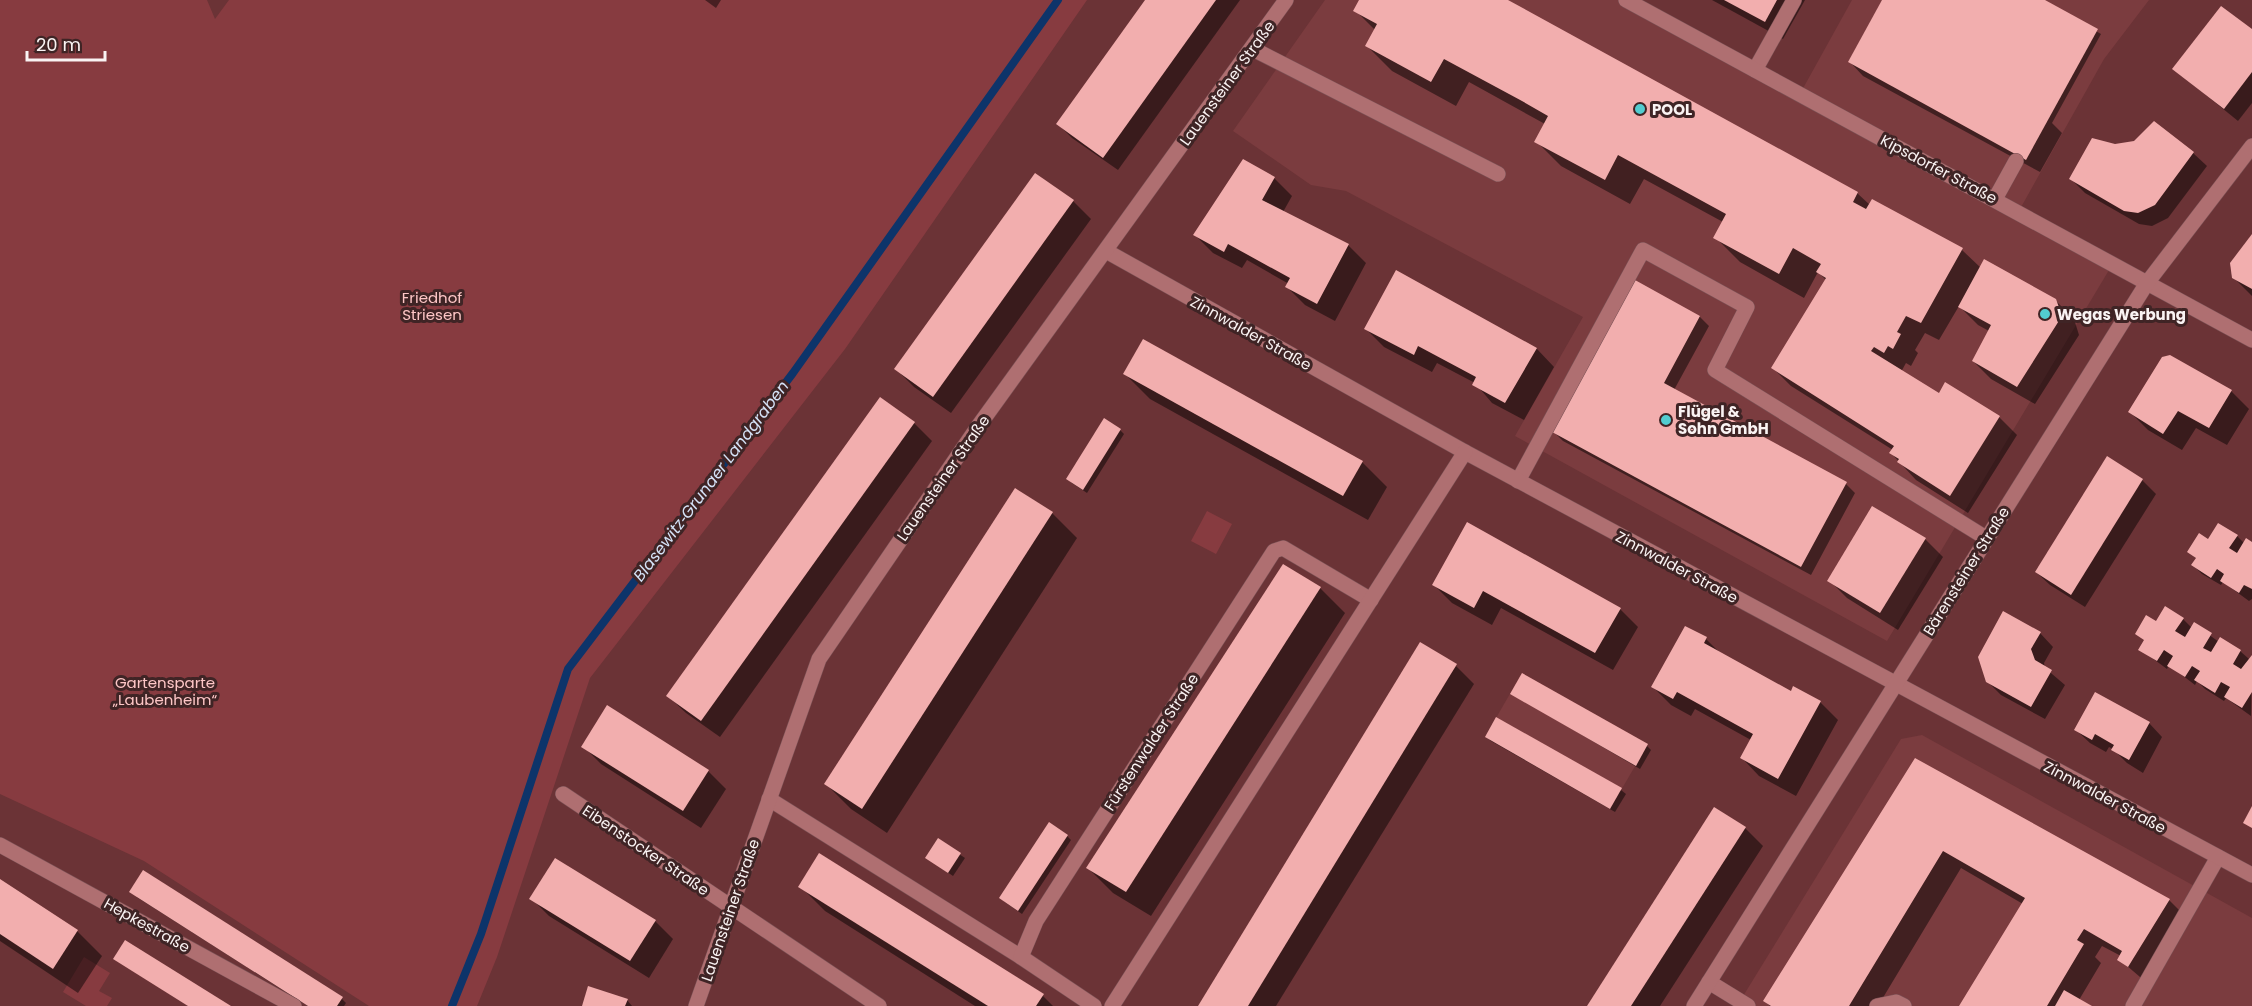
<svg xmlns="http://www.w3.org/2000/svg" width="2252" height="1006" font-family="Poppins,sans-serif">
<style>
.built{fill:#7b3c3f}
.green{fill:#873b40}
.shadow{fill:#0007}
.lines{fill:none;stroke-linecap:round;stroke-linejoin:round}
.stream{stroke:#0d346a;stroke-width:8}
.building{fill:#f2aeae}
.service-casing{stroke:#7a5155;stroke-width:16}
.minor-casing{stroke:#7a5155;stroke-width:16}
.service{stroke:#af6f71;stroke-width:15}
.minor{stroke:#af6f71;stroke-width:15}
.poi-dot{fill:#52ccd0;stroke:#3f2425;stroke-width:2}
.labels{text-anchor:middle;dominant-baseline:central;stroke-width:6;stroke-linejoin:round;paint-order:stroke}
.street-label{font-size:15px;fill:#faf3f3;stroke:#3f2425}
.poi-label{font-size:15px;font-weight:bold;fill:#faf3f3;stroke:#3f2425;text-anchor:start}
.park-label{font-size:15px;fill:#fec6c6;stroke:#3f2425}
.water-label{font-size:16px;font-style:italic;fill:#d5e3f8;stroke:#3f2425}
</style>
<rect width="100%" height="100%" fill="#6b3336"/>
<g class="built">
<path d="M 1325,0 L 1633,0 L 1801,92 L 1852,0 L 2149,0 L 2104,59 L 2020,209 L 2115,260 L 1887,641 L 1515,436 L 1583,317 L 1346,191 L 1311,185 L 1233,131 Z"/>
<path d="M 1522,673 L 1648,744 L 1610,809 L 1485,737 Z"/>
<path d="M 1922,735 L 2252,918 L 2252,1006 L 1737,1006 L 1901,739 Z"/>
</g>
<g class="green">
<path d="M 0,0 L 207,0 L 215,19 L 229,0 L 1087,0 L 845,349 L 590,678 L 497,957 L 477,1006 L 369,1006 L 144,861 L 0,794 Z"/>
<path d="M 1207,511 L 1232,524 L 1216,554 L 1191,541 Z"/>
<path d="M 84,957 L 110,973 L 99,991 L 112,998 L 107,1006 L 86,1006 L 63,992 Z"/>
</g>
<g class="shadow">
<path d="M 705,0 L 721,0 L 716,8 Z"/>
<path d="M 1147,0 L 1240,0 L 1118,170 L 1072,138 L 1058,124 Z"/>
<path d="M 1361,0 L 1505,0 L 1857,193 L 1870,205 L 1873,201 L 1962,250 L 1981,268 L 2056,301 L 2074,319 L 2079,335 L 2035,404 L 1991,379 L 1973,361 L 1989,331 L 1978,325 L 1959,306 L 1939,340 L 1925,333 L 1915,350 L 1918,353 L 1911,366 L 1906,363 L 1901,372 L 1939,395 L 1999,417 L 2017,435 L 1968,513 L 1916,480 L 1891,453 L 1893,450 L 1791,386 L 1773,368 L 1826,280 L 1818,272 L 1804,298 L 1740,262 L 1715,237 L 1723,222 L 1644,179 L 1630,204 L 1561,166 L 1536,141 L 1545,124 L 1469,82 L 1456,106 L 1392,71 L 1367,46 L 1375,30 L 1355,10 Z"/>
<path d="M 1712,0 L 1805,0 L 1783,39 Z"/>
<path d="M 1884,0 L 2042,0 L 2101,34 L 2052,123 L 2062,133 L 2040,172 L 1863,76 L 1850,62 Z"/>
<path d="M 2252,31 L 2252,103 L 2238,121 L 2174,69 Z"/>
<path d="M 2114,146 L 2193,153 L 2207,166 L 2168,218 L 2152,226 L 2139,224 L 2085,193 L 2071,179 Z"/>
<path d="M 1274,178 L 1292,196 L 1283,212 L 1348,245 L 1366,263 L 1335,321 L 1305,305 L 1287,287 L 1289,284 L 1247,260 L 1242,268 L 1213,253 L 1195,235 Z"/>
<path d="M 1073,201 L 1091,219 L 951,413 L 914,387 L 896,369 Z"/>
<path d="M 2252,237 L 2252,296 L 2234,278 Z"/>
<path d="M 1397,272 L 1537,349 L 1554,367 L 1524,420 L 1492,403 L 1475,383 L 1437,363 L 1432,372 L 1384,347 L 1366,329 Z"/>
<path d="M 1636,282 L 1700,317 L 1709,326 L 1674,390 L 1846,484 L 1855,493 L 1811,575 L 1563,441 L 1554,432 Z"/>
<path d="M 1125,374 L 1362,462 L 1387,487 L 1368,520 L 1150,399 Z"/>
<path d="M 2231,391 L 2249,409 L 2227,445 L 2196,428 L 2182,450 L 2148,430 L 2130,412 Z"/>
<path d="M 914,423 L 932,441 L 720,737 L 686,713 L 668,696 Z"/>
<path d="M 1120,430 L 1124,434 L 1087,493 L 1072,483 L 1068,479 Z"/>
<path d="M 2107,458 L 2142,480 L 2156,494 L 2085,607 L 2050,585 L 2036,572 Z"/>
<path d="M 1052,513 L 1077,538 L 887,833 L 851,809 L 826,784 Z"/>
<path d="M 1468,524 L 1620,609 L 1638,627 L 1613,670 L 1501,608 L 1492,625 L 1452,603 L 1434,585 Z"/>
<path d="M 2237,536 L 2245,544 L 2252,544 L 2252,599 L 2249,601 L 2223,582 L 2221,585 L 2202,574 L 2193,565 L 2197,559 L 2189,552 L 2207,540 Z"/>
<path d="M 1925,539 L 1943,557 L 1898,630 L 1847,598 L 1829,580 Z"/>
<path d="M 1320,588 L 1345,613 L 1151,916 L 1113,893 L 1088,868 Z"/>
<path d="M 2183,619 L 2192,628 L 2194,624 L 2219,642 L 2240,651 L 2249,659 L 2252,657 L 2251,716 L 2226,698 L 2224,701 L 2205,689 L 2197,681 L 2195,685 L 2169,665 L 2167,669 L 2140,649 L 2146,641 L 2137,634 L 2155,622 Z"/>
<path d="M 2040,633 L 2053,647 L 2044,663 L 2045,668 L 2065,685 L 2045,719 L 2001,695 L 1987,681 Z"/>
<path d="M 1706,639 L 1722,655 L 1792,693 L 1820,702 L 1838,720 L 1796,796 L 1759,776 L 1742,758 L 1751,740 L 1695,709 L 1691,716 L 1671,705 L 1653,687 Z"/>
<path d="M 1456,666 L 1474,684 L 1276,1006 L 1199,1006 Z"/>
<path d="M 1512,694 L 1647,746 L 1651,750 L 1640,769 Z"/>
<path d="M 608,707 L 708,771 L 726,789 L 701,828 L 601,764 L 583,746 Z"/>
<path d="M 1497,720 L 1621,790 L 1626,794 L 1615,812 L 1491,741 L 1486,737 Z"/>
<path d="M 2149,723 L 2162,737 L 2143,773 L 2127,763 L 2113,749 L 2109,747 L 2106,752 L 2090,743 L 2076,730 Z"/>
<path d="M 1916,760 L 2169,900 L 2187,918 L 2147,983 L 2119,959 L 2121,956 L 2102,946 L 2095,957 L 2101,963 L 2079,1000 L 2089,1006 L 1961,1006 L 2023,904 L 1961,868 L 1878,1006 L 1770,1006 L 1765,1001 Z"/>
<path d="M 1745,828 L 1763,846 L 1660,1006 L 1589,1006 Z"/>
<path d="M 1067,836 L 1071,840 L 1022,914 L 1005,902 L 1001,898 Z"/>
<path d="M 938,840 L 965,858 L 953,876 L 927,858 Z"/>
<path d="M 0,881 L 77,931 L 102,956 L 78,993 L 0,941 Z"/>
<path d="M 800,886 L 1043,996 L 1053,1006 L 975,1006 L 825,911 Z"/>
<path d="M 135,896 L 342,999 L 346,1003 L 344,1006 L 308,1006 Z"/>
<path d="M 531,898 L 655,921 L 673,939 L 649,978 L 549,916 Z"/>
<path d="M 627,1000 L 632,1006 L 583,1006 Z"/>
</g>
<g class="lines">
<path class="stream" d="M 452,1006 L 481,934 L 568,669 L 793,373 L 1058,0"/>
</g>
<g class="building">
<path d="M 1145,0 L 1216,0 L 1103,158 L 1056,124 Z"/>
<path d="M 1359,0 L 1508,0 L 1858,192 L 1853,202 L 1866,209 L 1872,199 L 1963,248 L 1921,323 L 1906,316 L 1897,332 L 1901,334 L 1893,349 L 1888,346 L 1884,353 L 1874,347 L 1871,351 L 1939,393 L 1945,382 L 2000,416 L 1950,496 L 1897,462 L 1899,459 L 1889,453 L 1894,446 L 1771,368 L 1826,278 L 1816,272 L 1821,264 L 1793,248 L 1779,274 L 1713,238 L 1726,214 L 1618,155 L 1605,180 L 1534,142 L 1548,116 L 1522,101 L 1444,59 L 1431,82 L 1365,46 L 1377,24 L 1353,11 Z"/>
<path d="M 1724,0 L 1777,0 L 1765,22 Z"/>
<path d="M 1882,0 L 2045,0 L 2098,29 L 2026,160 L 1848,62 Z"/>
<path d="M 2221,6 L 2252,29 L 2252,72 L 2224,109 L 2172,69 Z"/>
<path d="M 2154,121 L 2194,152 L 2155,205 L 2138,213 L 2124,211 L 2069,179 L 2092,138 L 2115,144 L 2134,141 Z"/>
<path d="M 1243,159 L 1275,177 L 1262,200 L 1349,244 L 1317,304 L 1285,287 L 1290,278 L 1228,244 L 1224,252 L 1193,235 Z"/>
<path d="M 1035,173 L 1074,200 L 933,397 L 894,369 Z"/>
<path d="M 2252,234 L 2252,289 L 2232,278 L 2230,263 Z"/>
<path d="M 1984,259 L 2056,299 L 2062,316 L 2017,387 L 1972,361 L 1991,325 L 1958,307 Z"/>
<path d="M 1396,270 L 1537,348 L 1505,403 L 1472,385 L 1476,377 L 1418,346 L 1414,355 L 1364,329 Z"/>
<path d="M 1635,280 L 1700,316 L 1664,383 L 1847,482 L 1801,567 L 1552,432 Z"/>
<path d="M 1143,339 L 1363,461 L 1343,496 L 1123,374 Z"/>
<path d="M 2170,355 L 2232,390 L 2209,428 L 2178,411 L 2163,434 L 2128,412 L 2162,357 Z"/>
<path d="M 880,397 L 915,422 L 701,721 L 666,696 Z"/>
<path d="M 1104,418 L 1121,429 L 1083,490 L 1066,479 Z"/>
<path d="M 2107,456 L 2143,479 L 2071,595 L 2035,572 Z"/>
<path d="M 1015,488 L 1053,512 L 862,809 L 824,784 Z"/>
<path d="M 1872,506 L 1926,538 L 1880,613 L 1827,581 Z"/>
<path d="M 1467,522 L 1621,608 L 1595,653 L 1483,591 L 1474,608 L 1432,585 Z"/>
<path d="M 2218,523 L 2238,535 L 2229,548 L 2237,553 L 2246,538 L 2252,542 L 2252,589 L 2244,585 L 2239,593 L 2220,581 L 2224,574 L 2217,569 L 2211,578 L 2191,565 L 2196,558 L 2187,552 L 2199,533 L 2208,539 Z"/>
<path d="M 1283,564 L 1321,587 L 1126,892 L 1086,868 Z"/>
<path d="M 2165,606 L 2184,618 L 2175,631 L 2185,637 L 2194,622 L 2212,633 L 2203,648 L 2211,652 L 2220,637 L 2241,650 L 2233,664 L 2241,669 L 2252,655 L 2252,692 L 2242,708 L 2224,697 L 2230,687 L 2221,682 L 2215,693 L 2194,680 L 2200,671 L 2192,666 L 2185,677 L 2167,666 L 2173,656 L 2164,650 L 2157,661 L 2138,650 L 2144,640 L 2135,634 L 2146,615 L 2156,621 Z"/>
<path d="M 2003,611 L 2041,632 L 2031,649 L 2035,660 L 2052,670 L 2031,707 L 1986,682 L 1978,657 Z"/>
<path d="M 1685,626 L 1707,637 L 1704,643 L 1791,691 L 1793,686 L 1821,701 L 1778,779 L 1740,758 L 1753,734 L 1677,692 L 1673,699 L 1651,687 Z"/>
<path d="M 1420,642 L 1457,664 L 1248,1006 L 1198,1006 Z"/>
<path d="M 1522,673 L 1648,744 L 1636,766 L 1510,694 Z"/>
<path d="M 2095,692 L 2150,722 L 2129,760 L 2111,750 L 2114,745 L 2095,734 L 2092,740 L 2074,730 Z"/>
<path d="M 607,705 L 709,770 L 683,811 L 581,747 Z"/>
<path d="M 1496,717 L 1622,788 L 1610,809 L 1485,737 Z"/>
<path d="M 1915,758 L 2170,899 L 2128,967 L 2117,960 L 2122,951 L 2084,929 L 2077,940 L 2084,944 L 2047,1006 L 1959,1006 L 2025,898 L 1943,851 L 1849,1006 L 1771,1006 L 1763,1001 Z"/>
<path d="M 2252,806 L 2252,828 L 2243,823 Z"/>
<path d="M 1714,807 L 1746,827 L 1631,1006 L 1587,1006 Z"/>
<path d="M 1049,822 L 1068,835 L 1018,911 L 999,898 Z"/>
<path d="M 938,838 L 961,853 L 948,873 L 925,858 Z"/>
<path d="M 819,853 L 1044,994 L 1036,1006 L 988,1006 L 798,887 Z"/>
<path d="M 555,858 L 656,920 L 630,961 L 529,899 Z"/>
<path d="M 143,870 L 343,997 L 337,1006 L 308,1006 L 129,892 Z"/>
<path d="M 0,879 L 78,930 L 53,969 L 0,934 Z"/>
<path d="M 125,940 L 231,1006 L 188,1006 L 113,959 Z"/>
<path d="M 588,986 L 628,999 L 625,1006 L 582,1006 Z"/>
<path d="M 2064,990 L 2092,1006 L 2055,1006 Z"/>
</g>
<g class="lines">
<defs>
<g id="service">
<path d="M 1253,49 L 1498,174"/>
<path d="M 1755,70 L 1794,0"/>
<path d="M 1995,199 L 2016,161"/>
<path d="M 1518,481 L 1643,250 L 1747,307 L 1715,370 L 1986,538"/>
<path d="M 769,799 L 1021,957"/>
<path d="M 1709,982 L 1748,1006"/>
<path d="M 1877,1006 L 1896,1002 L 1904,1006"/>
<path d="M 2133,1006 L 2218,857"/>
</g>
<g id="minor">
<path d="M 1626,0 L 2252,340"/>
<path d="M 1106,251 L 1465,452 L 2252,875"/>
<path d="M 563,794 L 879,1006"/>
<path d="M 0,845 L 294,1006"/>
<path d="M 696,1006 L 819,659 L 977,428 L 1286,0"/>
<path d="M 1094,1006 L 1021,957 L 1036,921 L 1274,551 L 1283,548 L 1371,600"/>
<path d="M 1112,1006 L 1465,452"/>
<path d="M 1694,1006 L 2147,283 L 2252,146"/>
</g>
</defs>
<use href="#service" class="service-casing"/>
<use href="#minor" class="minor-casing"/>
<use href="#service" class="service"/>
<use href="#minor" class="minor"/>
</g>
<g class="poi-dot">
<circle cx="1640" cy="109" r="6"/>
<circle cx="2045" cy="314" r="6"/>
<circle cx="1666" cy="420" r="6"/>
</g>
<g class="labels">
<g class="street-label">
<text transform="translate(1227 83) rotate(-54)">Lauensteiner Straße</text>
<text transform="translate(1939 169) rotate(28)">Kipsdorfer Straße</text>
<text transform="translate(1251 333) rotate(29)">Zinnwalder Straße</text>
<text transform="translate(943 478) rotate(-55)">Lauensteiner Straße</text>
<text transform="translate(1677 567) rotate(28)">Zinnwalder Straße</text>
<text transform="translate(1966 571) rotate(-58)">Bärensteiner Straße</text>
<text transform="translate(1151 742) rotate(-57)">Fürstenwalder Straße</text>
<text transform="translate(2105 797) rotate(28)">Zinnwalder Straße</text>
<text transform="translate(646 850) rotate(34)">Eibenstocker Straße</text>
<text transform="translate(730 910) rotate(-71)">Lauensteiner Straße</text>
<text transform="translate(147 925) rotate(29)">Hepkestraße</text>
</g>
<g class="poi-label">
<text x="1652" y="109">POOL</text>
<text x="2057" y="314">Wegas Werbung</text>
<text x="1678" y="411">Flügel &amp;<tspan x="1678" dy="17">Sohn GmbH</tspan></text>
</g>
<g class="park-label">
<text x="432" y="297">Friedhof<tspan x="432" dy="17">Striesen</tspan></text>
<text x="165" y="682">Gartensparte<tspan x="165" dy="17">„Laubenheim“</tspan></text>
</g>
<g class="water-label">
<text transform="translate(711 481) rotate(-53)">Blasewitz‐Grunaer Landgraben</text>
</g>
</g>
<path d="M27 51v9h78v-9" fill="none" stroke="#faf3f3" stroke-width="3"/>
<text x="36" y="51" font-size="18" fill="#faf3f3" stroke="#3f2425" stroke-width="4.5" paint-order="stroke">20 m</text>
</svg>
